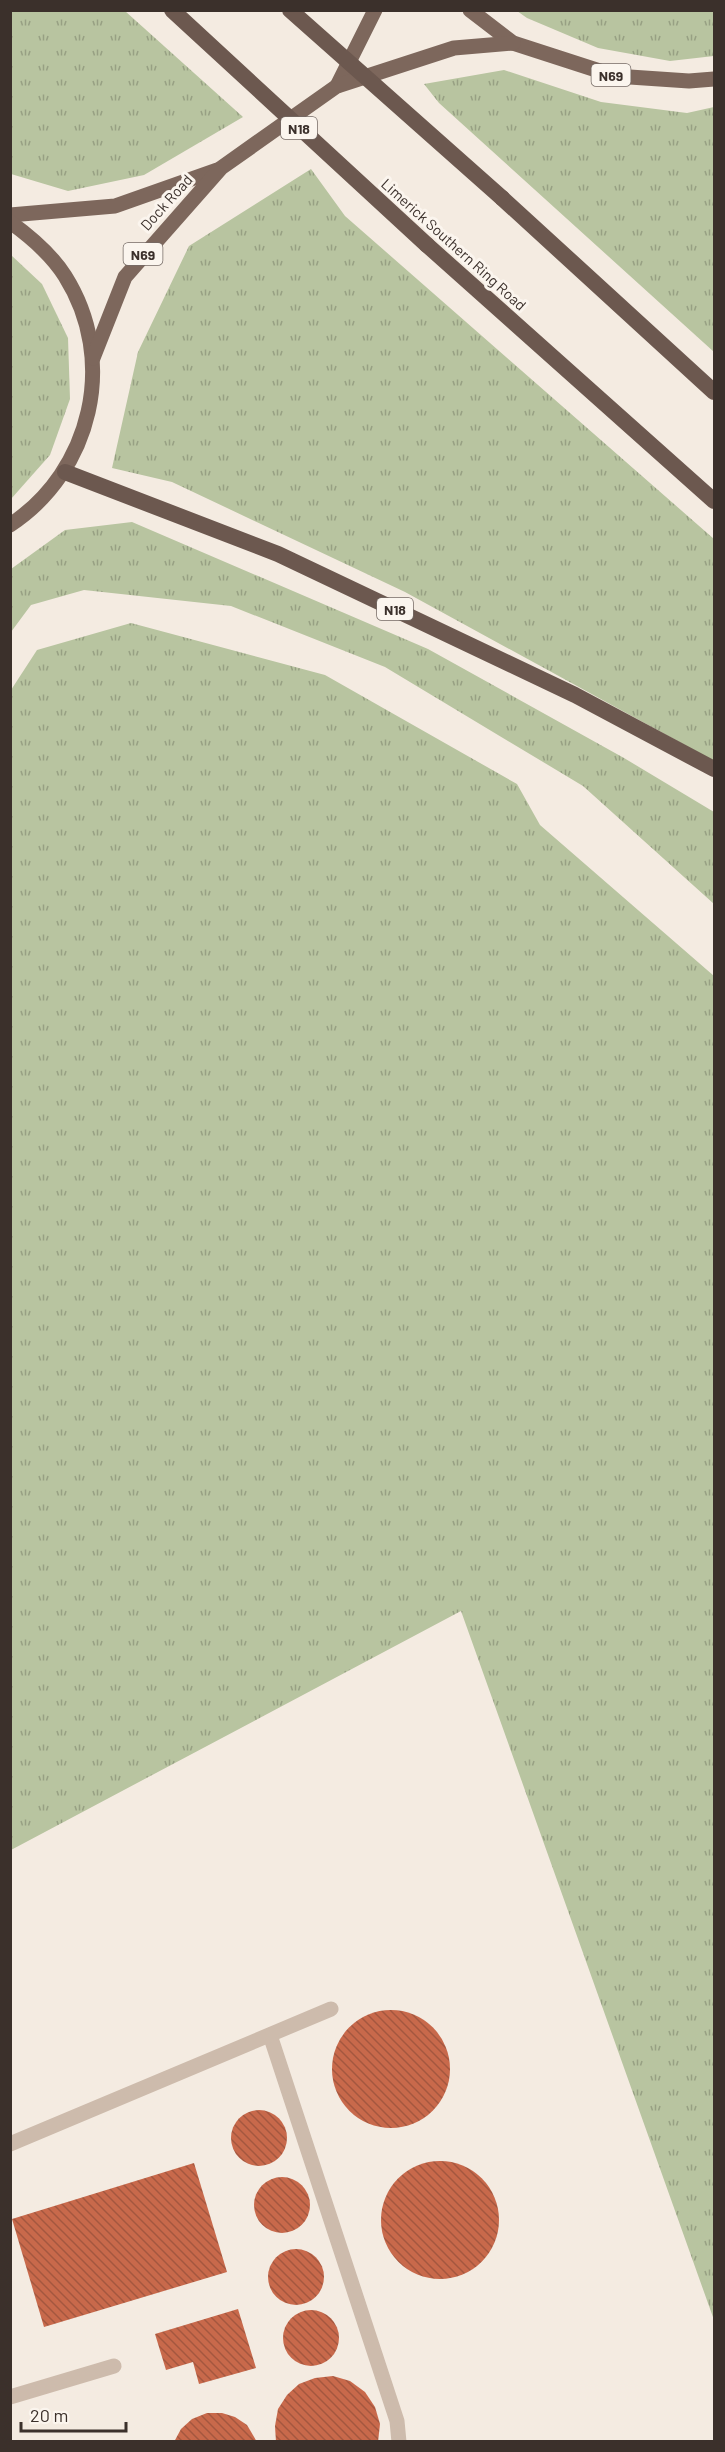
<svg xmlns="http://www.w3.org/2000/svg" width="725" height="2452" font-family="Barlow,sans-serif">
<style>
.grass{fill:url(#grass-tufts)}
.building{fill:url(#building-back-hatch)}
.lines{fill:none;stroke-linecap:round;stroke-linejoin:round}
.service{stroke:#cdbbac;stroke-width:15}
.primary{stroke:#7d675c;stroke-width:15}
.trunk{stroke:#6c584f;stroke-width:16}
.trunk-bridge{stroke:#6c584f;stroke-width:16}
.labels{text-anchor:middle;dominant-baseline:central;stroke-width:6;stroke-linejoin:round;paint-order:stroke}
.shield{fill:#fbf5ee;stroke:#756b66;stroke-width:1.5}
.shield-label{font-size:14px;font-weight:bold;fill:#3b302b}
.street-label{font-size:15px;fill:#3b302b;stroke:#fbf5ee}
</style>
<defs>
<pattern id="grass-tufts" width="24" height="20" patternUnits="userSpaceOnUse" patternTransform="scale(1.5)"><rect width="24" height="20" fill="#b8c4a0"/><path d="M3 7l-1-3M5 7V3M7 7l1-3M15 17l-1-3M17 17v-4M19 17l1-3" fill="none" stroke="#97a083"/></pattern>
<pattern id="building-back-hatch" width="6" height="6" patternUnits="userSpaceOnUse" patternTransform="scale(1.5)"><rect width="6" height="6" fill="#c8694b"/><path d="M-1 5l2 2M0 0l6 6M5-1l2 2" fill="none" stroke="#a4573f"/></pattern>
</defs>
<rect width="100%" height="100%" fill="#f4ebe1"/>
<g class="grass">
<path d="M 10,11 L 125,11 L 243,117 L 144,175 L 68,191 L 11,174 Z"/>
<path d="M 517,11 L 714,11 L 714,56 L 670,61 L 598,48 L 527,18 Z"/>
<path d="M 504,70 L 601,102 L 687,113 L 714,107 L 714,352 L 439,103 L 424,84 Z"/>
<path d="M 311,169 L 345,216 L 714,539 L 714,761 L 405,592 L 172,482 L 112,468 L 138,352 L 189,246 Z"/>
<path d="M 11,255 L 42,284 L 68,338 L 70,399 L 50,455 L 11,499 Z"/>
<path d="M 132,522 L 428,649 L 624,758 L 714,812 L 714,904 L 583,786 L 385,667 L 231,606 L 84,590 L 31,605 L 11,632 L 11,569 L 65,530 Z"/>
<path d="M 131,623 L 325,675 L 517,784 L 540,825 L 714,976 L 714,2320 L 461,1611 L 11,1850 L 11,690 L 37,650 Z"/>
</g>
<g class="building">
<circle cx="391" cy="2069" r="59"/>
<circle cx="259" cy="2138" r="28"/>
<circle cx="440" cy="2220" r="59"/>
<path d="M 194,2163 L 227,2272 L 44,2327 L 12,2219 Z"/>
<circle cx="282" cy="2205" r="28"/>
<circle cx="296" cy="2277" r="28"/>
<path d="M 238,2309 L 256,2368 L 199,2384 L 193,2362 L 166,2370 L 155,2334 Z"/>
<circle cx="311" cy="2338" r="28"/>
<path d="M 333,2376 L 350,2381 L 365,2392 L 375,2407 L 380,2424 L 378,2442 L 276,2442 L 275,2426 L 278,2409 L 287,2395 L 299,2384 L 315,2378 Z"/>
<path d="M 207,2413 L 222,2413 L 235,2417 L 247,2425 L 257,2442 L 174,2442 L 181,2429 L 192,2419 Z"/>
</g>
<g class="lines">
<g class="service">
<path d="M 270,2035 L 397,2421 L 399,2442"/>
<path d="M 10,2144 L 331,2009"/>
<path d="M 10,2397 L 114,2366"/>
</g>
<g class="primary">
<path d="M 470,10 L 513,43 L 615,76 L 689,81 L 714,79"/>
<path d="M 337,86 L 375,10"/>
<path d="M 10,215 L 115,206 L 217,170"/>
<path d="M 10,222 C 31,237 51,254 65,276 C 118,360 92,471 10,525"/>
<path d="M 93,358 L 125,277 L 221,168 L 337,86 L 454,48 L 513,43"/>
</g>
<g class="trunk">
<path d="M 502,198 L 714,392"/>
<path d="M 427,245 L 714,501"/>
<path d="M 65,472 L 278,554 L 575,695 L 714,769"/>
</g>
<g class="trunk-bridge">
<path d="M 172,10 L 427,245"/>
<path d="M 290,10 L 502,198"/>
</g>
</g>
<g class="labels">
<g class="shield">
<rect x="591.5" y="64" width="39" height="22" rx="4.5"/>
<rect x="281" y="117" width="36" height="22" rx="4.5"/>
<rect x="123.5" y="243" width="39" height="22" rx="4.5"/>
<rect x="377" y="598" width="36" height="22" rx="4.5"/>
</g>
<g class="shield-label">
<text x="611" y="75">N69</text>
<text x="299" y="128">N18</text>
<text x="143" y="254">N69</text>
<text x="395" y="609">N18</text>
</g>
<g class="street-label">
<text transform="translate(166 202) rotate(-48)">Dock Road</text>
<text transform="translate(454 244) rotate(42)">Limerick Southern Ring Road</text>
</g>
</g>
<rect width="725" height="2452" fill="none" stroke="#3b302b" stroke-width="24"/>
<path d="M21 2422v9h105v-9" fill="none" stroke="#3b302b" stroke-width="3"/>
<text x="30" y="2422" font-size="18" fill="#3b302b" stroke="#fbf5ee" stroke-width="4.5" paint-order="stroke">20 m</text>
</svg>
